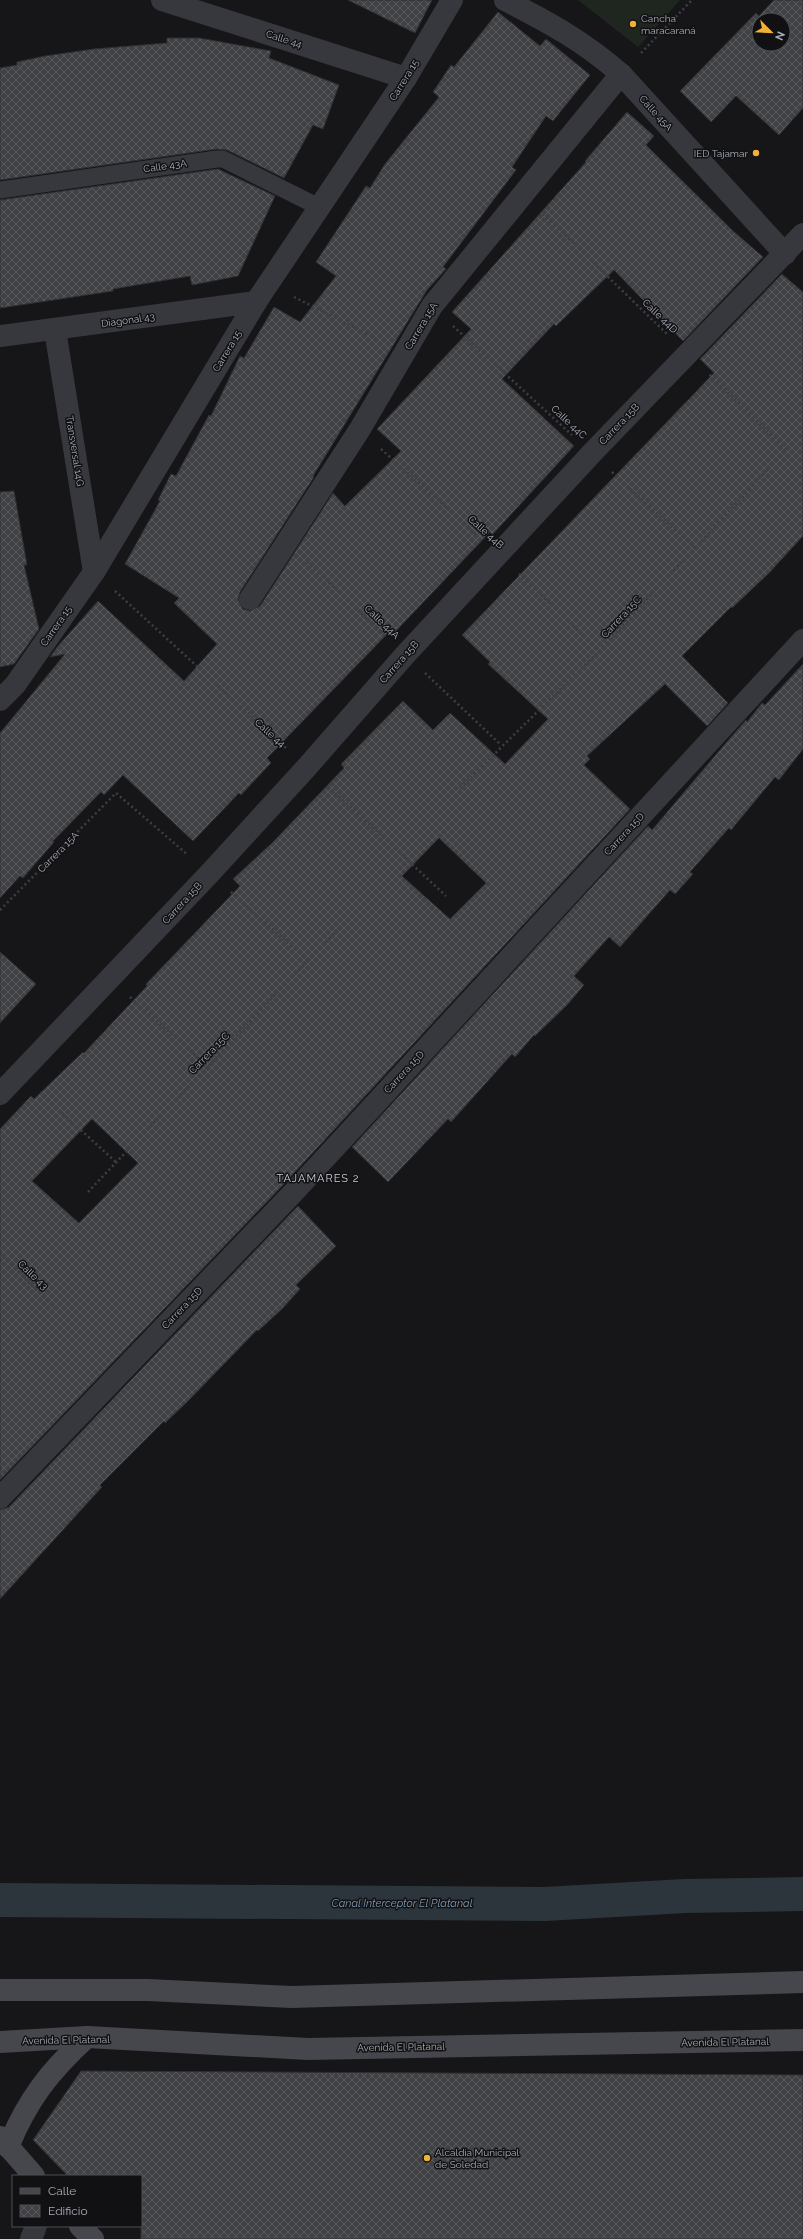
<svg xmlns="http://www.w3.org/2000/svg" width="803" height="2239" font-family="Raleway,sans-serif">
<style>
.pitch{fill:#1e261f}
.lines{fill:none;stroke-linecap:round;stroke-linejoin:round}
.canal{stroke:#2c353c;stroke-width:34}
.building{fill:url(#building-cross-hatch);stroke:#303034;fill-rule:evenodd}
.path{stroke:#3d3f44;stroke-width:2.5;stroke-dasharray:2 3;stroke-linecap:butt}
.service{stroke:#37383d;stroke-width:17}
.minor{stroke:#37383d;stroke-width:22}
.tertiary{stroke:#37383d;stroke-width:22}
.secondary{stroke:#45474d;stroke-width:22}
.poi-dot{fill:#f2b134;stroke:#111113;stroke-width:1.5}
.labels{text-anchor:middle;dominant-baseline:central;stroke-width:3;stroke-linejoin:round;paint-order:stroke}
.poi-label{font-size:10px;fill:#a8adb8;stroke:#111113;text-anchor:start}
.street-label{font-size:10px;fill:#a8adb8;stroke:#111113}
.neighbourhood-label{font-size:11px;letter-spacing:1px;fill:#c9ccd4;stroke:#111113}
.water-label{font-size:11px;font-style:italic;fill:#7f9bb3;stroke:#111113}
</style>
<defs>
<pattern id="building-cross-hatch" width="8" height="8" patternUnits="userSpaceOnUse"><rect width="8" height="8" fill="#404145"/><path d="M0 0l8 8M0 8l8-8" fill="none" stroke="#595a5e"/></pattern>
</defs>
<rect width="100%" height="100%" fill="#161618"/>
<path class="pitch" d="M 578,0 L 680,0 L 638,47 Z"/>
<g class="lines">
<path class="canal" d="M 0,1900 L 545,1904 L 685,1896 L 803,1894"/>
</g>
<g class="building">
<path d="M 348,0 L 432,0 L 415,33 Z"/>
<path d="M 774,0 L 803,0 L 803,108 L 779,135 L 736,96 L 711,122 L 680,91 L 756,13 L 759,16 ZM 759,20 L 783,20 L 783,44 L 759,44 Z"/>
<path d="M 498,12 L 540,46 L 546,39 L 590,75 L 553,121 L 546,116 L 512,167 L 516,170 L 443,267 L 446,269 L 427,290 L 313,476 L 314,477 L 240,592 L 238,599 L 243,609 L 250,611 L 260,606 L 333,493 L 345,506 L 401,451 L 377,429 L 471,329 L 452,312 L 586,162 L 585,161 L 627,112 L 654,136 L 646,145 L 732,230 L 763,257 L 683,341 L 614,270 L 556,326 L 554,324 L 502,379 L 574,446 L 492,535 L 490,532 L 394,633 L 391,630 L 267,758 L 271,763 L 241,795 L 239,793 L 193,841 L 123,775 L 104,795 L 101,792 L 53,841 L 54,842 L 23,878 L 20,876 L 0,898 L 0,733 L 65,654 L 50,657 L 58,646 L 98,601 L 184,681 L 217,644 L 174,603 L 179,598 L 125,564 L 160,501 L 158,500 L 171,474 L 176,476 L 209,415 L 211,416 L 240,356 L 244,358 L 274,307 L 300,322 L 336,276 L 316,262 L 366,186 L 370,188 L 385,164 L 439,97 L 433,92 L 451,65 L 454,67 Z"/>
<path d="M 167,38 L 199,38 L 271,51 L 269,58 L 339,85 L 323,129 L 313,125 L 284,178 L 227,150 L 217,149 L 0,180 L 0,68 L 17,65 L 17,62 L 45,56 L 94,49 L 167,43 Z"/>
<path d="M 218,169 L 275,196 L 238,276 L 192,285 L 190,276 L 113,289 L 113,291 L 0,308 L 0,200 Z"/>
<path d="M 782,274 L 803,292 L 803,536 L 769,573 L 732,608 L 731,607 L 682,656 L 728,703 L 707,726 L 665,684 L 587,756 L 590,759 L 584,765 L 630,809 L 283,1185 L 0,1480 L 0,1129 L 31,1096 L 34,1099 L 83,1052 L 84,1053 L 147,986 L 146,984 L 240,886 L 233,879 L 272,843 L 344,768 L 341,764 L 403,701 L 433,730 L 450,713 L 505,764 L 548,719 L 488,664 L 490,662 L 462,635 L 714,373 L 700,359 ZM 439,838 L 486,883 L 450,919 L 402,876 ZM 92,1119 L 138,1163 L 79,1223 L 32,1181 Z"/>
<path d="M 14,491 L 27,565 L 24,565 L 39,629 L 14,664 L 0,667 L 0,492 Z"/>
<path d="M 803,664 L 803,749 L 779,780 L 775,777 L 731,830 L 729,828 L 690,872 L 693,874 L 675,894 L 670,890 L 620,947 L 609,937 L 574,976 L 584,985 L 568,1004 L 535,1036 L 534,1035 L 515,1057 L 512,1054 L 451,1122 L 448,1119 L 388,1182 L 352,1147 L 648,826 L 652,830 L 725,744 L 746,720 L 747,722 L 762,703 L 765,705 Z"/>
<path d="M 0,952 L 36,984 L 0,1023 Z"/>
<path d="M 298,1206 L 336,1246 L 296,1285 L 300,1289 L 282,1309 L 258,1331 L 257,1330 L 188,1401 L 165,1423 L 164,1421 L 100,1485 L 102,1487 L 0,1599 L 0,1510 L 9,1507 Z"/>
<path d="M 81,2071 L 803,2075 L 803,2239 L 141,2239 L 141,2176 L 68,2176 L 33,2140 Z"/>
</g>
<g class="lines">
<g class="path">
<path d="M 641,53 L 692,0"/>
<path d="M 543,214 L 667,334"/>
<path d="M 294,297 L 379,340"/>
<path d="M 453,326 L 572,435"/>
<path d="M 381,449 L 477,535"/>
<path d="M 612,472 L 696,549"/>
<path d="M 307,562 L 385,636"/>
<path d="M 519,574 L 599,651"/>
<path d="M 115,591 L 287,749"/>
<path d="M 425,673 L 501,745"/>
<path d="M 328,786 L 446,896"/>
<path d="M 460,788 L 599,651 L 786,450 L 708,373"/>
<path d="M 231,892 L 308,961"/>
<path d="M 0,910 L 116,793 L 188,855"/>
<path d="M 130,997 L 207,1066"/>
<path d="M 40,1093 L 116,1162"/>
<path d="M 88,1192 L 341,926"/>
<path d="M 0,1254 L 54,1308"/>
</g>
<path class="service" d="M 0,190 L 217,159 L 223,159 L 321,208"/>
<g class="minor">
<path d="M 162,0 L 406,78"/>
<path d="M 55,330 L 94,572"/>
<path d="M 0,336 L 256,302"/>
<path d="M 250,599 L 360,429 L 432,306 L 621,74"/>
<path d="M 0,700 L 15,685 L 94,572 L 256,302 L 406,78 L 452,0"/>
<path d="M 0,1498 L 292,1194 L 803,640"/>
</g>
<g class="tertiary">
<path d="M 505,0 C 550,23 583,41 621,74 L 785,254"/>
<path d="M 0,1094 L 210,873 L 307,767 L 405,655 L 592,453 L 803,234"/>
<path d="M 31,2239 L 36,2226"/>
</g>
<g class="secondary">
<path d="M 0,1990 L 148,1990 L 292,1997 L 803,1982"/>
<path d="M 0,2042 L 87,2037 L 308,2049 L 803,2040"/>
<path d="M 0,2137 L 34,2176"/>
<path d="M 8,2147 C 28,2099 49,2072 87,2037"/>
<path d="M 80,2226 L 93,2239"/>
</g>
</g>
<g class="poi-dot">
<circle cx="633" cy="24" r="4"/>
<circle cx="756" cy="153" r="4"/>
<circle cx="427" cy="2158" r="4"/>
</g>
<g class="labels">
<g class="poi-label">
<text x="641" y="18">Cancha<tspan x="641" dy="12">maracaraná</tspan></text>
<text x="748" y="153" text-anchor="end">IED Tajamar</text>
<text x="435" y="2152">Alcaldía Municipal<tspan x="435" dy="12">de Soledad</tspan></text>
</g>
<g class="street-label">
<text transform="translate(284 39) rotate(18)">Calle 44</text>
<text transform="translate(404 80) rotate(-58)">Carrera 15</text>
<text transform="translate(656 113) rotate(48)">Calle 45A</text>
<text transform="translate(165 166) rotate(-8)">Calle 43A</text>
<text transform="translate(660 316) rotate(44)">Calle 44D</text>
<text transform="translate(128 320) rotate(-8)">Diagonal 43</text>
<text transform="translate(421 326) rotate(-59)">Carrera 15A</text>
<text transform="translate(227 351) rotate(-59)">Carrera 15</text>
<text transform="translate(569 422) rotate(43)">Calle 44C</text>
<text transform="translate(619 424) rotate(-46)">Carrera 15B</text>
<text transform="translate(75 451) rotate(81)">Transversal 14G</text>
<text transform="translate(486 532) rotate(42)">Calle 44B</text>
<text transform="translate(621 617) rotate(-47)">Carrera 15C</text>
<text transform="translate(382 622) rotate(44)">Calle 44A</text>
<text transform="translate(56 626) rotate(-55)">Carrera 15</text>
<text transform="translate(399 662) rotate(-48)">Carrera 15B</text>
<text transform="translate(270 733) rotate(42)">Calle 44</text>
<text transform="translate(624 834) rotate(-47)">Carrera 15D</text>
<text transform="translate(58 852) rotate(-45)">Carrera 15A</text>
<text transform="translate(182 903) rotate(-47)">Carrera 15B</text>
<text transform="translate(209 1053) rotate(-46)">Carrera 15C</text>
<text transform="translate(404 1072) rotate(-47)">Carrera 15D</text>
<text transform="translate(33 1275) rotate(44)">Calle 43</text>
<text transform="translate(182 1308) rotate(-46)">Carrera 15D</text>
<text transform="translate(66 2040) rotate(-1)">Avenida El Platanal</text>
<text transform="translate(725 2042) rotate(-1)">Avenida El Platanal</text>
<text transform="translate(401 2047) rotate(-1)">Avenida El Platanal</text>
</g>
<g class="neighbourhood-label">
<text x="318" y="1178">TAJAMARES 2</text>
</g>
<g class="water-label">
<text x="402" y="1903">Canal Interceptor El Platanal</text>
</g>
</g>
<rect x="12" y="2175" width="130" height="52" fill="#111113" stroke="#4d4f55"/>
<rect x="20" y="2188" width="20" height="6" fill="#45474d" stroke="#4d4f55"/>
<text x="48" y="2195" font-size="12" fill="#a8adb8">Calle</text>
<rect x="20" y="2205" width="20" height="12" fill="url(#building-cross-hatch)" stroke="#4d4f55"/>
<text x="48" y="2215" font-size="12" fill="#a8adb8">Edificio</text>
<g transform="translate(771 32) rotate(114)"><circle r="19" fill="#111113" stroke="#4d4f55"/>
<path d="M0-3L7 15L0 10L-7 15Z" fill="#f2b134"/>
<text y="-6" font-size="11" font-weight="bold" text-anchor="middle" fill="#a8adb8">N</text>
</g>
</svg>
